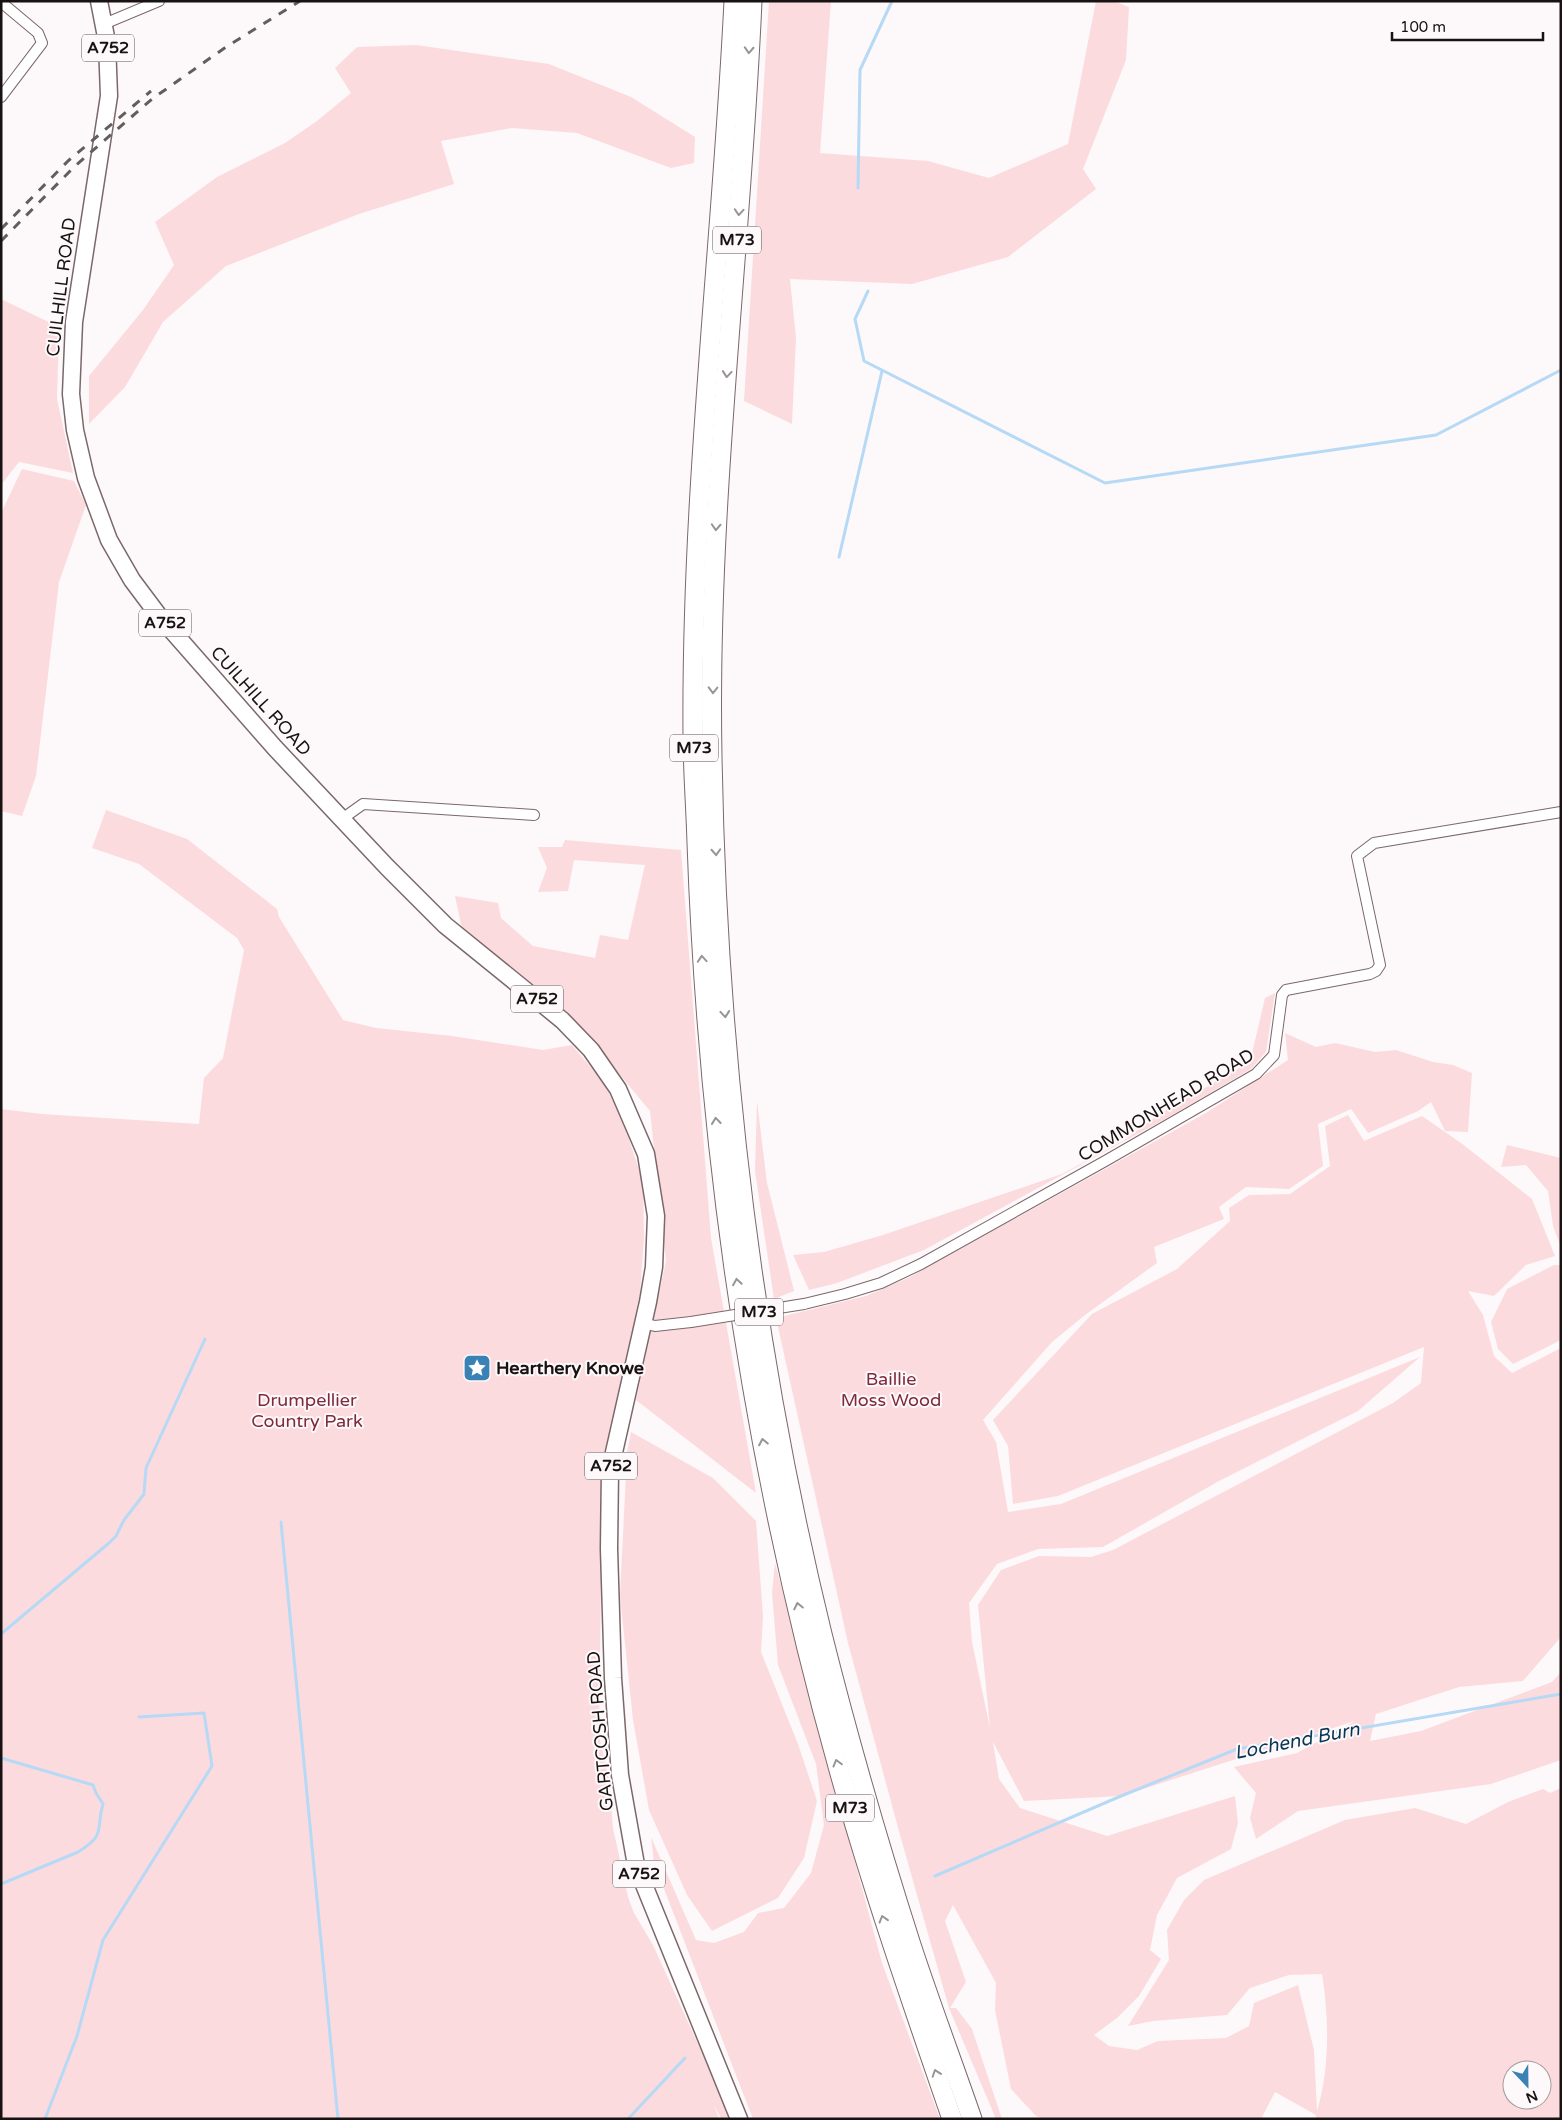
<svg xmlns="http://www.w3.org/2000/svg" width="1562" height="2120" font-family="'Varela Round',sans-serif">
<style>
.green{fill:#fcdbdf;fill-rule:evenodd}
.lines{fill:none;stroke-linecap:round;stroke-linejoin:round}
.stream{stroke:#b6d9f5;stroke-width:3}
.street-casing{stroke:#7b686b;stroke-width:12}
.primary-casing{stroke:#7b686b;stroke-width:19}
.highway-casing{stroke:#7b686b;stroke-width:21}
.street{stroke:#fff;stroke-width:10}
.primary{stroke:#fff;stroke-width:16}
.highway{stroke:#fff;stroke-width:19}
.rail{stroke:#635d5e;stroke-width:3;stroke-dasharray:9 9;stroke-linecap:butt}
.street-bridge-casing{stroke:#7b686b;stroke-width:12;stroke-linecap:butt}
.street-bridge{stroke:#fff;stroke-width:10}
.oneway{stroke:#989495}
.labels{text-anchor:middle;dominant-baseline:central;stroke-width:4;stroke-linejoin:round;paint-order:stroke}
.shield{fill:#fdf8f9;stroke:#5d5758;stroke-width:1}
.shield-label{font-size:16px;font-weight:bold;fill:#191213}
.street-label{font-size:18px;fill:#191213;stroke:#fdf8f9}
.poi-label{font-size:18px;font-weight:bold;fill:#191213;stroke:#fdf8f9;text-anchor:start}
.park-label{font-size:18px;fill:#7f293d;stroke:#fdf8f9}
.water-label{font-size:19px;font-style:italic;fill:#073654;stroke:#fdf8f9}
</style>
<rect width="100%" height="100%" fill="#fdf8f9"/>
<g class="green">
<path d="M 769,1 L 831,1 L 820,153 L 928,161 L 989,178 L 1068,144 L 1096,1 L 1113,1 L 1129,7 L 1126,60 L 1083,169 L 1096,189 L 1008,257 L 912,284 L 790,279 L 796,338 L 792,424 L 744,401 Z"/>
<path d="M 416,45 L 549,64 L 631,97 L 695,137 L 694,163 L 671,168 L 577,133 L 512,128 L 441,141 L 454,184 L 359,214 L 226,266 L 163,322 L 125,387 L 89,424 L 89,376 L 143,310 L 174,265 L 155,222 L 217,177 L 285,143 L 317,121 L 351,93 L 335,68 L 357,47 Z"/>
<path d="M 1,299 L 59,327 L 57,399 L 73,473 L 19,462 L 1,485 Z"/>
<path d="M 22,469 L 74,481 L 86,505 L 59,582 L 36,776 L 22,816 L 1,811 L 1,513 Z"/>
<path d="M 106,810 L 187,839 L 277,909 L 279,917 L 343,1020 L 376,1028 L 452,1036 L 543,1050 L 572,1045 L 600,1078 L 620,1112 L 643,1182 L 644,1238 L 640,1293 L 602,1498 L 599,1736 L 609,1779 L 613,1828 L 628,1897 L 634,1913 L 653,1945 L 732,2119 L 721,2119 L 714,2105 L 719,2119 L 1,2119 L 1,1109 L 42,1114 L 199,1124 L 204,1078 L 223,1058 L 244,950 L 237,938 L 139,864 L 92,848 Z"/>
<path d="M 565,840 L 681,850 L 711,1238 L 756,1493 L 636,1400 L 666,1261 L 650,1111 L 586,1034 L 462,929 L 455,896 L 498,903 L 501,918 L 533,946 L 595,958 L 600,935 L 628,940 L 645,865 L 574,860 L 568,891 L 538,892 L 547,868 L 538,847 L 562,847 Z"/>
<path d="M 1275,993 L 1266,1052 L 1251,1069 L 1167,1118 L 924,1250 L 837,1283 L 809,1290 L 793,1255 L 824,1252 L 883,1235 L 1062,1174 L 1123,1141 L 1158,1115 L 1250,1062 L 1265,998 Z"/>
<path d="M 1285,1033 L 1316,1047 L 1335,1043 L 1375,1052 L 1396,1050 L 1433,1062 L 1453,1065 L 1472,1073 L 1468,1132 L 1445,1131 L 1431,1102 L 1418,1111 L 1368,1133 L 1351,1109 L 1318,1124 L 1323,1166 L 1289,1189 L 1246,1187 L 1219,1207 L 1224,1219 L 1154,1247 L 1157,1263 L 1085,1315 L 1052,1342 L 983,1420 L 996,1442 L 1008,1512 L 1061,1504 L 1420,1357 L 1358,1411 L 1219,1481 L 1103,1547 L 1038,1549 L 997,1564 L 969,1603 L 972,1642 L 990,1728 L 978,1605 L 1001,1570 L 1039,1556 L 1091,1557 L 1113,1550 L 1393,1403 L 1421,1383 L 1424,1347 L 1058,1496 L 1013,1504 L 1008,1446 L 993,1420 L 1092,1314 L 1177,1269 L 1230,1221 L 1229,1208 L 1249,1195 L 1290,1194 L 1330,1166 L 1325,1126 L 1348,1115 L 1364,1141 L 1422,1116 L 1461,1143 L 1532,1199 L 1555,1256 L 1526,1265 L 1494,1296 L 1468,1291 L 1483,1315 L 1494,1356 L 1512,1373 L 1561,1348 L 1561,1637 L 1523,1681 L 1459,1687 L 1376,1714 L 1370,1741 L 1421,1731 L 1552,1682 L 1561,1672 L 1561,1760 L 1491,1784 L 1298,1811 L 1256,1839 L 1250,1818 L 1256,1793 L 1234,1767 L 1297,1753 L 1355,1721 L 1121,1796 L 1024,1801 L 993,1742 L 999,1779 L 1020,1808 L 1107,1836 L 1235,1796 L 1238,1823 L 1231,1849 L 1177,1878 L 1157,1915 L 1150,1950 L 1161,1959 L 1139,1996 L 1117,2018 L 1094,2035 L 1109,2046 L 1137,2050 L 1158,2041 L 1226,2038 L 1249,2026 L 1254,2003 L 1298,1985 L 1314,2050 L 1317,2111 C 1330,2068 1329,2018 1322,1974 L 1289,1975 L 1250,1988 L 1227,2015 L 1153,2021 L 1128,2026 L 1169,1960 L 1167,1930 L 1184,1900 L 1204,1880 L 1345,1820 L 1415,1808 L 1466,1824 L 1508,1802 L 1543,1789 L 1550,1793 L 1561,1788 L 1561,2119 L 1316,2119 L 1316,2115 L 1275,2092 L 1261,2119 L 1044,2119 L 1036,2116 L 1011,2089 L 995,2010 L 996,1983 L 953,1905 L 945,1921 L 966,1982 L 950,2008 L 956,2008 L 972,2029 L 1002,2119 L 996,2119 L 949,2008 L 900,1835 L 848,1643 L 776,1318 L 866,1296 L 908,1278 L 1206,1113 L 1288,1060 ZM 1512,2070 L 1542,2070 L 1542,2100 L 1512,2100 Z"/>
<path d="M 757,1101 L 767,1183 L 794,1291 L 774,1299 L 755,1171 Z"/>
<path d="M 1507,1145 L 1561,1158 L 1561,1247 L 1553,1226 L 1548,1191 L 1526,1165 L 1501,1167 Z"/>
<path d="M 1554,1265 L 1561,1265 L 1561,1340 L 1513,1364 L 1498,1349 L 1491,1322 L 1507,1289 Z"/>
<path d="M 631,1432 L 713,1478 L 756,1521 L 763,1616 L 761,1652 L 798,1744 L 817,1801 L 804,1858 L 778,1898 L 712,1931 L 687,1895 L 649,1810 L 633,1720 L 620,1596 L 627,1453 Z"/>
<path d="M 775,1563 L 882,1963 L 940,2119 L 753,2119 L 654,1863 L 651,1837 L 696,1940 L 714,1943 L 744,1932 L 758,1913 L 784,1908 L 811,1873 L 824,1825 L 816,1764 L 778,1665 L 772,1593 Z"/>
</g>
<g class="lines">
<g class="stream">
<path d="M 858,188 L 860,70 L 892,1"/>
<path d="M 868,291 L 855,319 L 864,361 L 1105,483 L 1436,435 L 1561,370"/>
<path d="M 839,557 L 882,371"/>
<path d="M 124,1520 L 144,1494 L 146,1468 L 205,1339"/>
<path d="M 281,1522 L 338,2119"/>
<path d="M 1,1634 L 109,1543 L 116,1536 L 123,1522"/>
<path d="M 1,1758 L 93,1785 L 96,1793 L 103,1804 C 95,1831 107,1834 78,1852 L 1,1884"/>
<path d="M 935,1876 L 1121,1796 L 1237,1749 L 1561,1694"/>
<path d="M 45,2119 L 77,2036 L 103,1940 L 212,1766 L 204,1713 L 139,1717"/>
<path d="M 628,2119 L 685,2058"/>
</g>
<defs>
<g id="street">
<path d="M 1,2 L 38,33 L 42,43 L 1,97"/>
<path d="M 104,24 L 159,1"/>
<path d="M 342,819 L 363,804 L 534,815"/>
<path d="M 804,1304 L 845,1294 L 881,1283 L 921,1264 L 1107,1160 L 1256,1074 L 1274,1055 L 1282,995 L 1286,990 L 1370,974 L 1376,971 L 1380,965 L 1357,856 L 1374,843 L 1561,812"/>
<path d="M 643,1323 L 655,1326 L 691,1322"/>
</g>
<path id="primary" d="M 99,1 L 107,42 L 109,96 L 74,322 L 71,394 L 75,430 L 86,478 L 109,540 L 132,580 L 159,616 L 275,748 L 387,867 L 445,925 L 562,1020 L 591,1050 L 618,1089 L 646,1154 L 656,1216 L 654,1267 L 648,1302 L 610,1470 L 609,1549 L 613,1678 L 620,1775 L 636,1865 L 739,2119"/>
<g id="highway">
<path d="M 734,1 C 722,246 691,490 693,735 C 693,771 696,807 697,843 C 708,1155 754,1468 839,1770 C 872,1888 912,2003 952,2119"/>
<path d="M 752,1 C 741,253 707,504 712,756 C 717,1051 752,1348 822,1634 C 848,1738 878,1842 911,1945 C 930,2003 952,2061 972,2119"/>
</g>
</defs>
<use href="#street" class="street-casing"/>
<use href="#primary" class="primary-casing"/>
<use href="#highway" class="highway-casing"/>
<use href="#street" class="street"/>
<use href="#primary" class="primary"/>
<use href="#highway" class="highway"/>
<g class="rail">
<path d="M 1,229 L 68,161 L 151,91"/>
<path d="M 1,241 L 75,166 L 152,99 L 226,47 L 300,1"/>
</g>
<defs>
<path id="street-bridge" d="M 691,1322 L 804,1304"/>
</defs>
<use href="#street-bridge" class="street-bridge-casing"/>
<use href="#street-bridge" class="street-bridge"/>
</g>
<defs><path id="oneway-chevron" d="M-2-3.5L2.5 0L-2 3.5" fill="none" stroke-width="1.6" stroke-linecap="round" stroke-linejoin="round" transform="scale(1.25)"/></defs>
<g class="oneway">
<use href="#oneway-chevron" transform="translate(749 50) rotate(93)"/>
<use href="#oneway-chevron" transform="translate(739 212) rotate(94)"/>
<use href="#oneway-chevron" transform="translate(727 374) rotate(95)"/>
<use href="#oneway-chevron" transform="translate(716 527) rotate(93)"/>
<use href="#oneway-chevron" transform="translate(713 690) rotate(91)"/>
<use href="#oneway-chevron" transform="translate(716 852) rotate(87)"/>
<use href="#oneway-chevron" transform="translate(702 959) rotate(-94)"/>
<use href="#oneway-chevron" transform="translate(725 1014) rotate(85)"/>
<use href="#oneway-chevron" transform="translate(716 1121) rotate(-96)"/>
<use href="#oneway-chevron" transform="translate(737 1282) rotate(-99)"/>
<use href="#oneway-chevron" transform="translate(763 1442) rotate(-101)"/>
<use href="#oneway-chevron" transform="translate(798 1606) rotate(-102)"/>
<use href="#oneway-chevron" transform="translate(837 1763) rotate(-105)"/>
<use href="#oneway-chevron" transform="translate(883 1919) rotate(-107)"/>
<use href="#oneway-chevron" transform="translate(936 2073) rotate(-109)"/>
</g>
<defs>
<symbol id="sight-square" viewBox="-11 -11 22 22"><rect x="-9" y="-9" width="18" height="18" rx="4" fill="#3a82b6" stroke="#fdf8f9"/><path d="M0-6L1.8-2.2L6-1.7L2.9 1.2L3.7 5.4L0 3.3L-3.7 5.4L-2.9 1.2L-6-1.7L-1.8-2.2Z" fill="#fff"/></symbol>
</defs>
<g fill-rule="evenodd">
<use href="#sight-square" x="461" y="1352" width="32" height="32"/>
</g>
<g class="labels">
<g class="shield">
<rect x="82" y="34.5" width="52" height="27" rx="4"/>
<rect x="713" y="226.5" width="48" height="27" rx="4"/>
<rect x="139" y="609.5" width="52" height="27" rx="4"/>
<rect x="670" y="734.5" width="48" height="27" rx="4"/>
<rect x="511" y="985.5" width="52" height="27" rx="4"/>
<rect x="735" y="1298.5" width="48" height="27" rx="4"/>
<rect x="585" y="1452.5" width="52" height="27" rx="4"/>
<rect x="826" y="1794.5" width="48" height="27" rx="4"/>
<rect x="613" y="1860.5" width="52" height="27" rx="4"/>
</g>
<g class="shield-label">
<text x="108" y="48">A752</text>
<text x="737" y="240">M73</text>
<text x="165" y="623">A752</text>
<text x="694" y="748">M73</text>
<text x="537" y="999">A752</text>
<text x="759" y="1312">M73</text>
<text x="611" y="1466">A752</text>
<text x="850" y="1808">M73</text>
<text x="639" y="1874">A752</text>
</g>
<g class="street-label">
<text transform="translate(61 287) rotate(-83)">CUILHILL ROAD</text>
<text transform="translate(261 701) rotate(48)">CUILHILL ROAD</text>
<text transform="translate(1166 1105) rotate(-31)">COMMONHEAD ROAD</text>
<text transform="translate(600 1731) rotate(-95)">GARTCOSH ROAD</text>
</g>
<g class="poi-label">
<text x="496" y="1368">Hearthery Knowe</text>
</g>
<g class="park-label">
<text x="891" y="1379">Baillie<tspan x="891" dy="21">Moss Wood</tspan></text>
<text x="307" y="1400">Drumpellier<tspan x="307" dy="21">Country Park</tspan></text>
</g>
<g class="water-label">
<text transform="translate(1297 1741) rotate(-11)">Lochend Burn</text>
</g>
</g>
<rect width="1562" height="2120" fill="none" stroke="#191213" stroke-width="5"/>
<g transform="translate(1527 2085) rotate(158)"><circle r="24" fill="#fdf8f9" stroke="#a29c9d"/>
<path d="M0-4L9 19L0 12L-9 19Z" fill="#3a82b6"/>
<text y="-8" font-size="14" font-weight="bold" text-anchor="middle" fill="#191213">N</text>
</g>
<path d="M1392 32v8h151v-8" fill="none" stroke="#191213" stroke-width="2.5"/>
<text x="1400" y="32" font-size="15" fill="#191213" stroke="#fdf8f9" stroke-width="4" paint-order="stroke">100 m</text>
</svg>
